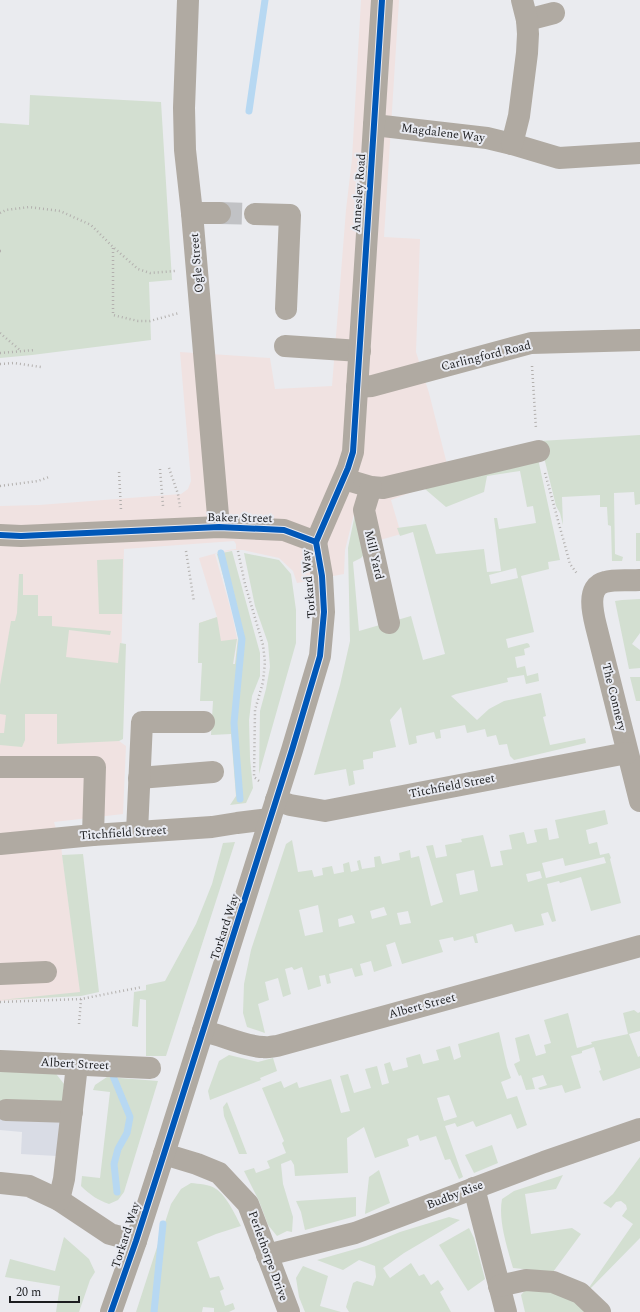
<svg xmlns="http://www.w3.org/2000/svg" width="640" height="1312" font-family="Spectral,serif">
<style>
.commercial{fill:#f0e2e1}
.built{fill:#d9dce5}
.green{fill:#d3dfd1;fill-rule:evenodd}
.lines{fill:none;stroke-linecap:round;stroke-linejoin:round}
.stream{stroke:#b7d8f2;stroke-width:7}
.minor-tunnel{stroke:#c1c2c5;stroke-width:22;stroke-dasharray:22 11;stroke-linecap:butt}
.path{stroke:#b3b0ae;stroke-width:2.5;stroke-dasharray:1 3;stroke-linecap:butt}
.minor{stroke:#b0aaa2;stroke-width:22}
.cycleway-casing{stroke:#e8eaf1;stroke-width:8}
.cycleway{stroke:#0057b8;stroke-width:6}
.labels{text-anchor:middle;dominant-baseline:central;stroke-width:4;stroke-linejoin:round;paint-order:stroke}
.street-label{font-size:12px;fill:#1c1d1f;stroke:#e8eaf1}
</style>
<rect width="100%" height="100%" fill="#eaebef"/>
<path class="commercial" d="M 361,0 L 399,0 L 384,237 L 420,239 L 416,352 L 429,393 L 451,480 L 409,493 L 391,500 L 401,534 L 373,542 L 355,510 L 345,550 L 344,574 L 297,583 L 293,571 L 279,558 L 243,550 L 233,550 L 215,554 L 232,614 L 237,639 L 233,665 L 198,662 L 199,623 L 217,617 L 199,558 L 228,550 L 236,549 L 236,544 L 234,541 L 124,549 L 119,741 L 126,746 L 123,814 L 54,822 L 61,846 L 81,996 L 70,996 L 0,1001 L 0,506 L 39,505 L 181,494 L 188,489 L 191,481 L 180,352 L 270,358 L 275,389 L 332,386 L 346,210 L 352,159 Z"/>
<path class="built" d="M 0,1102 L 62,1105 L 57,1156 L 21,1154 L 22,1132 L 0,1130 Z"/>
<g class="green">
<path d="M 30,95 L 161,102 L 172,280 L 149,282 L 151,340 L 32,355 L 0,358 L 0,123 L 29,125 Z"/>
<path d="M 640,435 L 640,504 L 635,505 L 634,492 L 614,493 L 615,554 L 623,557 L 622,561 L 612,561 L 611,526 L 608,525 L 607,507 L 600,507 L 600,495 L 562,497 L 563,525 L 560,513 L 556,506 L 540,441 Z"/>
<path d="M 537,454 L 560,560 L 548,562 L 549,569 L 521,576 L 534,632 L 506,639 L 508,648 L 527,643 L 529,644 L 530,647 L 524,649 L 525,655 L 515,657 L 517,668 L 525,666 L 527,676 L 538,673 L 539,681 L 526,684 L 524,675 L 507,678 L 508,682 L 456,694 L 451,696 L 477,720 L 489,709 L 504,701 L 541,693 L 546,716 L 543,717 L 550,745 L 585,738 L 586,743 L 514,760 L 510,756 L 507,744 L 499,745 L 496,735 L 487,737 L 485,729 L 467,733 L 465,725 L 440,730 L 441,738 L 436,739 L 434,732 L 416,736 L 417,743 L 409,745 L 401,707 L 390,720 L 396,747 L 373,752 L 373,758 L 363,760 L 364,769 L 353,771 L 355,784 L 349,786 L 346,769 L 314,775 L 340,685 L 350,641 L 348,548 L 355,514 L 366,552 L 361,558 L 353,562 L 359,631 L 411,616 L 423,660 L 445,654 L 413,532 L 400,536 L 397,528 L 426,524 L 436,554 L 484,549 L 487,572 L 501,571 L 494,518 L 497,518 L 499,529 L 536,523 L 533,506 L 527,507 L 520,471 L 487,476 L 484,492 L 446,507 L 425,489 ZM 516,568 L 518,578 L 491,584 L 489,575 Z"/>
<rect x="636" y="533" width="4" height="28"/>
<path d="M 232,551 L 260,653 L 260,676 L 252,696 L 249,720 L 250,758 L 253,788 L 246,803 L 230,805 L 236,796 L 231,734 L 211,735 L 213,701 L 200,701 L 202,663 L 198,663 L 199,623 L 217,617 L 221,641 L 237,639 L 233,664 L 235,664 L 238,638 L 233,612 L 217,554 Z"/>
<path d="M 244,553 L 279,560 L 291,574 L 296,610 L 296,643 L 259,774 L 260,711 L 266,689 L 270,667 L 268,643 L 255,606 Z"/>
<path d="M 123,559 L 122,614 L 99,614 L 97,560 Z"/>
<path d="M 19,574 L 23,574 L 23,595 L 38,595 L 38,616 L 52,616 L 52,626 L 111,631 L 110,635 L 69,630 L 66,657 L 118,663 L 120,643 L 126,644 L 123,739 L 119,741 L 57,744 L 57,714 L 25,714 L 25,740 L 22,747 L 0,745 L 0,733 L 4,733 L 6,715 L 0,714 L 0,685 L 11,621 L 15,621 L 17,613 Z"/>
<path d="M 640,599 L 640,633 L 632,644 L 640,650 L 640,668 L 629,669 L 615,601 L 622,600 Z"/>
<path d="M 630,677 L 640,677 L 640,701 L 636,701 Z"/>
<path d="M 605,810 L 608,824 L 586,830 L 589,844 L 597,842 L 600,855 L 609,853 L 611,858 L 610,859 L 621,903 L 591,911 L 581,877 L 560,883 L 559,881 L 547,884 L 556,921 L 552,922 L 548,912 L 541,914 L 544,925 L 515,932 L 512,924 L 476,934 L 478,943 L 475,943 L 473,936 L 454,941 L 453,937 L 439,940 L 443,952 L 402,964 L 395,942 L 386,945 L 392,966 L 374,972 L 371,961 L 360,964 L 363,975 L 355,977 L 352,968 L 329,974 L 331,983 L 327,984 L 325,975 L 319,976 L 321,986 L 308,990 L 302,967 L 294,970 L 292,967 L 285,969 L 291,994 L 283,997 L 278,978 L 265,982 L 269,1000 L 258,1004 L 265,1033 L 247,1027 L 243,1013 L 244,984 L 251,950 L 286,844 L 292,840 L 298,872 L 312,870 L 314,877 L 323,875 L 322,868 L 332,866 L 334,874 L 344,872 L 343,864 L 349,862 L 351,872 L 359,870 L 357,861 L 360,860 L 362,869 L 375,867 L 374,857 L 380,856 L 382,864 L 400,860 L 399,853 L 410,850 L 411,858 L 419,856 L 431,906 L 443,902 L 426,846 L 433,845 L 436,858 L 447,856 L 445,845 L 462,842 L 461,839 L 483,835 L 491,867 L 503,865 L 500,851 L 512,849 L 509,835 L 524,832 L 527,844 L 537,842 L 534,830 L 547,828 L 549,840 L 559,838 L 555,820 ZM 604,857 L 606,863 L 546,878 L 542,863 L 563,858 L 565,866 ZM 474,870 L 478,891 L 460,895 L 456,874 ZM 540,871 L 542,878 L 528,882 L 526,874 ZM 318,905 L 323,932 L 305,936 L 299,910 ZM 384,907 L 387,915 L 372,919 L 370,911 ZM 408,911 L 411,923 L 400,925 L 397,913 ZM 352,915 L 355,923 L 339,927 L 338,919 Z"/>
<path d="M 235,842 L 166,1056 L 146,1056 L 146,1000 L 140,999 L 138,1027 L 132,1026 L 134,992 L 146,990 L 146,985 L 165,981 L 196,924 L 212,884 L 223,843 Z"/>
<path d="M 83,854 L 99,992 L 81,996 L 0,1000 L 80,992 L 62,855 Z"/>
<path d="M 634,1010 L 638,1013 L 640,1012 L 640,1031 L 629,1034 L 638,1057 L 640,1056 L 640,1068 L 603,1081 L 599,1071 L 601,1070 L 594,1047 L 582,1051 L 582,1053 L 571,1056 L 581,1088 L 565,1093 L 562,1085 L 540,1090 L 538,1088 L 547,1085 L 543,1075 L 532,1078 L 535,1089 L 526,1090 L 521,1075 L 519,1076 L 514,1064 L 520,1061 L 515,1038 L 529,1034 L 536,1056 L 546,1053 L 544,1045 L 551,1043 L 544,1020 L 568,1013 L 577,1048 L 592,1044 L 591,1042 L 628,1034 L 623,1013 Z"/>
<path d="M 499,1032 L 507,1067 L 511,1078 L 501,1082 L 507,1099 L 517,1096 L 527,1125 L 517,1129 L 511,1114 L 476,1127 L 473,1121 L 457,1127 L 455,1123 L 445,1126 L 463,1177 L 459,1179 L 450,1159 L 445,1160 L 436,1136 L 420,1141 L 418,1135 L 407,1139 L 409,1146 L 375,1158 L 364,1127 L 347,1138 L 348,1173 L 295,1176 L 294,1165 L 291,1160 L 281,1164 L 283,1184 L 293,1217 L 292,1232 L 287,1231 L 277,1236 L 268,1225 L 259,1201 L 244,1171 L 254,1168 L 256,1173 L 270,1168 L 267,1161 L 286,1153 L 282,1143 L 284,1141 L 262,1088 L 281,1081 L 284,1088 L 297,1082 L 299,1088 L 331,1079 L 341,1113 L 350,1111 L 340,1076 L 348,1074 L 354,1093 L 371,1088 L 365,1069 L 377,1066 L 382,1085 L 389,1083 L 384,1064 L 390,1062 L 393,1071 L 408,1067 L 406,1058 L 420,1054 L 423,1064 L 439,1060 L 436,1050 L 450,1046 L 454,1060 L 461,1057 L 458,1044 ZM 449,1095 L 457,1117 L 444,1121 L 437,1098 Z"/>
<path d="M 229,1055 L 258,1062 L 273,1058 L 277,1071 L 260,1078 L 261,1080 L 210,1100 L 208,1091 L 219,1061 Z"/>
<path d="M 50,1066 L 64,1084 L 62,1105 L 0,1102 L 0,1067 Z"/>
<path d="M 107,1077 L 158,1081 L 124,1192 L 118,1200 L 109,1204 C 98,1200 90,1195 81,1186 L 82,1176 L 100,1178 L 110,1092 L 93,1090 L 95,1085 Z"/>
<path d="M 227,1102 L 247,1154 L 239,1154 L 224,1116 L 223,1107 Z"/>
<path d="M 492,1145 L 498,1163 L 474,1173 L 465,1155 Z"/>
<path d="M 640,1157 L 640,1238 L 589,1290 L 588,1289 L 633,1224 L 622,1216 L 627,1209 L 626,1205 L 621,1201 L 616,1202 L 611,1208 L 603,1203 L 613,1194 Z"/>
<path d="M 379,1170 L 390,1203 L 365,1214 L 369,1177 Z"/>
<path d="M 563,1175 L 556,1189 L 525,1194 L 531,1234 L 572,1228 L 581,1234 L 553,1272 L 513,1268 C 507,1247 498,1220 502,1199 L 514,1191 Z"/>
<path d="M 191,1183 C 199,1184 209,1184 216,1189 C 226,1195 236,1216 241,1226 L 216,1234 L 197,1242 L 210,1278 L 219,1276 L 224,1289 L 220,1291 L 225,1306 L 233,1303 L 235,1309 L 229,1312 L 214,1312 L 214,1308 L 203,1307 L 202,1312 L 136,1312 L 171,1204 L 181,1189 Z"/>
<path d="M 356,1197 L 356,1216 L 305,1230 L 301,1212 L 296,1201 Z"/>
<path d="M 449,1217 L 460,1220 L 404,1253 L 383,1268 L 390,1278 L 411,1263 L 419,1276 L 424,1274 L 431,1285 L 438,1280 L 444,1289 L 440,1292 L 451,1312 L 349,1312 L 346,1307 L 353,1283 L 357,1281 L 373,1286 L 376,1277 L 375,1266 L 359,1260 L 343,1270 L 317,1260 L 366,1246 L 400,1232 Z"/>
<path d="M 469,1228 L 474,1238 L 485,1279 L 468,1291 L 439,1245 Z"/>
<path d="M 64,1237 L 89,1259 L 95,1272 L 90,1280 L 79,1312 L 56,1312 L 60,1286 L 5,1277 L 10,1259 L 55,1271 Z"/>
<path d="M 303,1266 L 328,1276 L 320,1306 L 341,1312 L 305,1312 L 299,1297 L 296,1278 Z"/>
<path d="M 528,1287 L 561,1291 L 591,1312 L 525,1312 L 521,1295 Z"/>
</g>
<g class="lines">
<g class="stream">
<path d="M 249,111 L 265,0"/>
<path d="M 221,553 L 242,639 L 234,723 L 240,799"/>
<path d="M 113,1076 L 130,1117 L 127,1133 L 118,1149 L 114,1164 L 117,1192"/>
<path d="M 154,1312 L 163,1224"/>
</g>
<path class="minor-tunnel" d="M 220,213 L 255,214"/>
<g class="path">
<path d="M 0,213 L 6,210 L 29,207 L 60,211 L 91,225 L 113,247 L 138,269 L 150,273 L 175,271"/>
<path d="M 113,248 L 113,315 L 138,321 L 150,321 L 179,313"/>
<path d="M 0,251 L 1,251"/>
<path d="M 0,333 L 21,351"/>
<path d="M 0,353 L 35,350"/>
<path d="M 0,364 L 14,363 L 41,367"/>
<path d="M 532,366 L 536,429"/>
<path d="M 169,468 L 178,494 L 180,507"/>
<path d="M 160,469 L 163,506"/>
<path d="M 119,472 L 121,510"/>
<path d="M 545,473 L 570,564 L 578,575"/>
<path d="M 0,486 L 38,481 L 49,477"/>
<path d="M 186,551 L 194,602"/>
<path d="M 238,551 L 245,584 L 263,645 L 265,662 L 263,682 L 255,710 L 254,777 L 259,781"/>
<path d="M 0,1002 L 81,999"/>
<path d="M 79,1024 L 81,999 L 142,987"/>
</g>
<g class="minor">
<path d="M 188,0 L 184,108 L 185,150 L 192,213 L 219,527"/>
<path d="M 527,20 L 554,13"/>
<path d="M 374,125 L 487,138 L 512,144 L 559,158 L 640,153"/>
<path d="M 512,144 L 519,116 L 527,53 L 528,34 L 527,20 L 522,0"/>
<path d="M 192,213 L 220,213"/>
<path d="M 255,214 L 290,215 L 286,309"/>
<path d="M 285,346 L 360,351"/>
<path d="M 357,387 L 372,386 L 531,343 L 640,340"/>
<path d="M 344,479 L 371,487 L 383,488 L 539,451"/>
<path d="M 371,487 L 364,510 L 389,623"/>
<path d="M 0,535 L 21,536 L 219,527 L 284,530 L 316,542"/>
<path d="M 316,542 L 348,468 L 353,452 L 382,0"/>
<path d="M 640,580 C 629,581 616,579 605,582 C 586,586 593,614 596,626 L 640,801"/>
<path d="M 0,767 L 95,767 L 93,835"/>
<path d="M 139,778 L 213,772"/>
<path d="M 276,800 L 290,805 L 325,811 L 627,753"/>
<path d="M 137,832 L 142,722 L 204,722"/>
<path d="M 0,844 L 93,835 L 212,827 L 237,823 L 270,819"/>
<path d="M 0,974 L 46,972"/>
<path d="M 203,1031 C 222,1035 246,1047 264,1047 C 268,1048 273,1046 277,1046 L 640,946"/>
<path d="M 0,1061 L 150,1068"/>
<path d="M 6,1110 L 72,1112"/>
<path d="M 164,1154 L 197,1164 L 219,1173 L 248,1204 L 289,1312"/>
<path d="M 0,1183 L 29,1186 L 59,1200 L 110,1234 L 136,1241"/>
<path d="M 474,1188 L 506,1312"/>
<path d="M 59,1200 L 64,1179 L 77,1065"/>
<path d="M 267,1255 L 355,1233 L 544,1162 L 640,1129"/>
<path d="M 499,1286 L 526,1280 L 553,1282 L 580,1293 L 600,1312"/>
<path d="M 111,1312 L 136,1241 L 164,1154 L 292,750 L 320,656 L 324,612 L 322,576 L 316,542"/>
</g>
<defs>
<g id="cycleway">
<path d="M 0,535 L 21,536 L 219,527 L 284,530 L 316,542"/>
<path d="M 316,542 L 348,468 L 353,452 L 382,0"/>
<path d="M 111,1312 L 136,1241 L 164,1154 L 292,750 L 320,656 L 324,612 L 322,576 L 316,542"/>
</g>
</defs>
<use href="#cycleway" class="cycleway-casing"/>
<use href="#cycleway" class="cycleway"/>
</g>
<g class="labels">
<g class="street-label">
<text transform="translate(443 133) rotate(7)">Magdalene Way</text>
<text transform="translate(359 193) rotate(-86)">Annesley Road</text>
<text transform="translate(197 263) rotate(-95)">Ogle Street</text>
<text transform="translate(486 356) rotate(-14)">Carlingford Road</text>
<text transform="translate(240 518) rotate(1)">Baker Street</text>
<text transform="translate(374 555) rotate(77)">Mill Yard</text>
<text transform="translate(309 584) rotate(-95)">Torkard Way</text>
<text transform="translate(614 697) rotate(76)">The Connery</text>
<text transform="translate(452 786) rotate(-11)">Titchfield Street</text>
<text transform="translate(123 833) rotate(-4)">Titchfield Street</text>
<text transform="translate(225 927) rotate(-72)">Torkard Way</text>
<text transform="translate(422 1006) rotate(-15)">Albert Street</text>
<text transform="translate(75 1064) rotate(3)">Albert Street</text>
<text transform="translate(455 1195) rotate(-21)">Budby Rise</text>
<text transform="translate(126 1235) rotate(-72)">Torkard Way</text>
<text transform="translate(268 1256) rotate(70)">Perlethorpe Drive</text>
</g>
</g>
<path d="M10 1296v6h69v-6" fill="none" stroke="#1c1d1f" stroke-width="2"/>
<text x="16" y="1296" font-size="12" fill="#1c1d1f" stroke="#e8eaf1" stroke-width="3" paint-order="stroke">20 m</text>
</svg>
